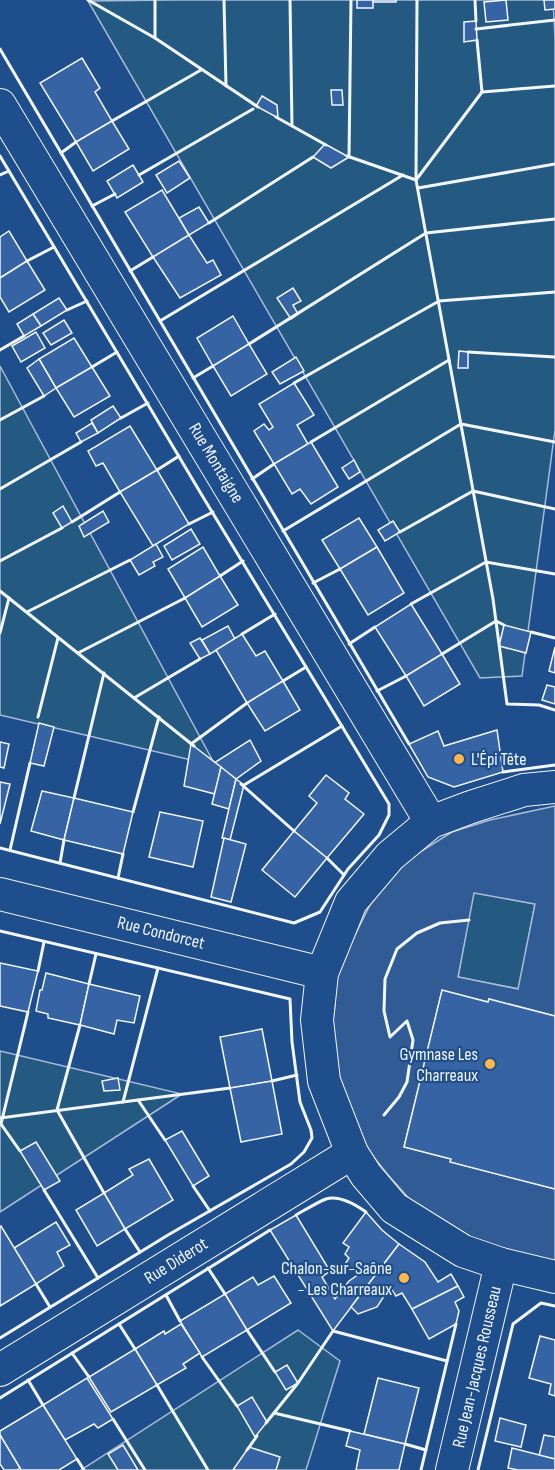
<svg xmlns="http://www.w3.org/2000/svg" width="555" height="1470" font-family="'Sofia Sans Condensed',sans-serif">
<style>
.green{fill:#245a82;stroke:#a8bbd7;stroke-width:1.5}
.parking{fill:#305b95;stroke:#a8bbd7;stroke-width:1.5;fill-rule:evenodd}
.building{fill:#3563a3;stroke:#f2f6ff;stroke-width:1.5}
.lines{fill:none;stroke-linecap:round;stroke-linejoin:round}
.street-casing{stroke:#f2f6ff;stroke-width:34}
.street{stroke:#1f4e8c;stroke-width:32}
.wall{stroke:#f2f6ff;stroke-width:3}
.poi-dot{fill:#ffb74d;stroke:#1f4e8c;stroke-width:2}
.labels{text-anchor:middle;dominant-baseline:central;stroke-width:4.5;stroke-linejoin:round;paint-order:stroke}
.street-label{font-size:18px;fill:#f2f6ff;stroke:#1f4e8c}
.poi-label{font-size:18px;fill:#f2f6ff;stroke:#1f4e8c;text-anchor:end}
</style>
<rect width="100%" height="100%" fill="#1f4e8c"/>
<g class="green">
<path d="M 173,0 L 553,0 L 555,39 L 555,430 L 522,676 L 480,678 L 88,1 Z"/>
<path d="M 0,366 L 214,763 L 221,767 L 0,715 Z"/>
<path d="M 473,892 L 535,904 L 519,989 L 458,977 Z"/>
<path d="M 0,1051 L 182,1094 L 0,1212 Z"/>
<path d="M 298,1330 L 340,1361 L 306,1470 L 81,1470 Z"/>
</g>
<path class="parking" d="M 555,806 L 555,1016 L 489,999 L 488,1002 L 442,991 L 404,1147 L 451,1159 L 451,1162 L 555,1189 L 555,1262 L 467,1239 L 413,1203 L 389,1176 L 363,1144 L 342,1087 L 331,1036 L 335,1005 L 336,981 L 344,957 L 370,905 L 404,862 L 452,832 L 490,820 ZM 474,893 L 535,904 L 518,989 L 458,977 Z"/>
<g class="building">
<rect x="357" y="0" width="16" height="8"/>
<rect x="373" y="0" width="23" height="2"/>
<path d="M 506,0 L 508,20 L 486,22 L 484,2 Z"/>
<path d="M 544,0 L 555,0 L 555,9 L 545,10 Z"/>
<path d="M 476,21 L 477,40 L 464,42 L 464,22 Z"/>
<path d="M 82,58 L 100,88 L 95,92 L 112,121 L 76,142 L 40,83 Z"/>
<path d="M 331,90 L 342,90 L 343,105 L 332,105 Z"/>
<path d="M 262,96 L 277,105 L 278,118 L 256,106 Z"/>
<path d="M 112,121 L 129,149 L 93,171 L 76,142 Z"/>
<path d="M 325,144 L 345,155 L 349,157 L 331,168 L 313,157 Z"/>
<path d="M 179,161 L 190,178 L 167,193 L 156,175 Z"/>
<path d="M 133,165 L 143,182 L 117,198 L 107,181 Z"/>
<path d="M 162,190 L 189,235 L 153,257 L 125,212 Z"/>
<path d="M 199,207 L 209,223 L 189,235 L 179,218 Z"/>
<path d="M 9,231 L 27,261 L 0,278 L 0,237 Z"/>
<path d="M 189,235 L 207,263 L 213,260 L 221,275 L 180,298 L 153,257 Z"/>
<path d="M 27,261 L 45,290 L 9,312 L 0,297 L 0,278 Z"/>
<path d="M 293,288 L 301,301 L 293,305 L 298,314 L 291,319 L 277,298 Z"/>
<path d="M 59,298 L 67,310 L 41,326 L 33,314 Z"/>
<path d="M 33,314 L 41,326 L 24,336 L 17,324 Z"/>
<path d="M 233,316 L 249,344 L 213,366 L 197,338 Z"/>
<path d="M 64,320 L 72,333 L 51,345 L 43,333 Z"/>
<path d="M 36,332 L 45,348 L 21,362 L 12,346 Z"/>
<path d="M 74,338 L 92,367 L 56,388 L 39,359 Z"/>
<path d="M 249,344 L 267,374 L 231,396 L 213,366 Z"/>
<path d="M 459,351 L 468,352 L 468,368 L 458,368 Z"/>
<path d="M 296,357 L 304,371 L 280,384 L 272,372 Z"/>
<path d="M 39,359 L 56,388 L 44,396 L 27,368 Z"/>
<path d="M 92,367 L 110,396 L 74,417 L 56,388 Z"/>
<path d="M 294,383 L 314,415 L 297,425 L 308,444 L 274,464 L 254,431 L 264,424 L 269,430 L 273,427 L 259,404 Z"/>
<path d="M 113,406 L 121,418 L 98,433 L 91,420 Z"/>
<path d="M 92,423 L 98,433 L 81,442 L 76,433 Z"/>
<path d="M 130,426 L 157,470 L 120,492 L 103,463 L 96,466 L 88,451 Z"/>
<path d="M 311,442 L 338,487 L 311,504 L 300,489 L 292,494 L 274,464 Z"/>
<path d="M 354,460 L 360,472 L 349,479 L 342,468 Z"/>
<path d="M 157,470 L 189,524 L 153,546 L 120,492 Z"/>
<path d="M 63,506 L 72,522 L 62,528 L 53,513 Z"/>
<path d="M 103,511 L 109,522 L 84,537 L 79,526 Z"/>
<path d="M 359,518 L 377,547 L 340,569 L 322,540 Z"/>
<path d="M 393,521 L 400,532 L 385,541 L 378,530 Z"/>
<path d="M 191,529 L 200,544 L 172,560 L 164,546 Z"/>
<path d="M 156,544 L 163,557 L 153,562 L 155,566 L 139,575 L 130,560 Z"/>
<path d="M 203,547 L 220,576 L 185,598 L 168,569 Z"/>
<path d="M 377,547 L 404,593 L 368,615 L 340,569 Z"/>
<path d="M 220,576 L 238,605 L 202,627 L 185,598 Z"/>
<path d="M 411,604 L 442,654 L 406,676 L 375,627 Z"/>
<path d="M 504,625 L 531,632 L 526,653 L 499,646 Z"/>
<path d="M 228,626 L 235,639 L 210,654 L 202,640 Z"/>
<path d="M 242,634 L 256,656 L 265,651 L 283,681 L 247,703 L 216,650 Z"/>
<path d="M 200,638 L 210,654 L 200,659 L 190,643 Z"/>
<path d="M 555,647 L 555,673 L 549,671 Z"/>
<path d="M 442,654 L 460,684 L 424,706 L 406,676 Z"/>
<path d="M 283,681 L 300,710 L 265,731 L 247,703 Z"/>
<path d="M 547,685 L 555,687 L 555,704 L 542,700 Z"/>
<path d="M 39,723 L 54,727 L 44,766 L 30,763 Z"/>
<path d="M 497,730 L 503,772 L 454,787 L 428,777 L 409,744 L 438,731 L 444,746 Z"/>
<path d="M 250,740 L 261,761 L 236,779 L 214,763 Z"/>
<path d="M 0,742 L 9,744 L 4,768 L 0,767 Z"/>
<path d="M 191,744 L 221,767 L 215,794 L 184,786 Z"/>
<path d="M 221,767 L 236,779 L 229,809 L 212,804 Z"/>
<path d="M 326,775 L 349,793 L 345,799 L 364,814 L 327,858 L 294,831 L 317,803 L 309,796 Z"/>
<path d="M 236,779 L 244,785 L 230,840 L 222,838 Z"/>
<path d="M 0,782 L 10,784 L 0,824 Z"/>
<path d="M 42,791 L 74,798 L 64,840 L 31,831 Z"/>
<path d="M 74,798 L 133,812 L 123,854 L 64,840 Z"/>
<path d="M 160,812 L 203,821 L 193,867 L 149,857 Z"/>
<path d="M 294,831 L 327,858 L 295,897 L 262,870 Z"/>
<path d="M 224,838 L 246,844 L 231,902 L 211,897 Z"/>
<path d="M 0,963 L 38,971 L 28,1012 L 0,1006 Z"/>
<path d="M 46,973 L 89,984 L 80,1025 L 48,1018 L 48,1014 L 36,1011 L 40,990 L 42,990 Z"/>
<path d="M 89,984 L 140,996 L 134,1023 L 117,1020 L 114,1034 L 80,1025 Z"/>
<path d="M 442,990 L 488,1002 L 489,999 L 555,1016 L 555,1189 L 450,1162 L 451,1159 L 404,1147 Z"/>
<path d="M 262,1029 L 272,1081 L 230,1088 L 220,1037 Z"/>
<path d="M 118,1078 L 120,1090 L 104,1091 L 102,1081 Z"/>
<path d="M 272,1081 L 282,1134 L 241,1142 L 230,1088 Z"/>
<path d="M 182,1131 L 209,1176 L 193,1186 L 165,1140 Z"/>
<path d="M 36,1142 L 60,1181 L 44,1190 L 20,1151 Z"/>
<path d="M 149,1159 L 173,1200 L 125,1229 L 104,1193 L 133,1175 L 129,1169 Z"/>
<path d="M 104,1193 L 125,1229 L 97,1246 L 76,1210 Z"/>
<path d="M 366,1212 L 382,1230 L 399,1244 L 333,1331 L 270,1230 L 296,1215 L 330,1271 L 322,1277 L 335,1299 L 349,1281 L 359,1274 L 345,1264 L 349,1258 L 345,1254 L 349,1247 L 343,1243 Z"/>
<path d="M 56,1222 L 70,1245 L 57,1252 L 64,1266 L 36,1284 L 14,1248 Z"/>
<path d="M 1,1226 L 36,1284 L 0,1306 L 0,1227 Z"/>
<path d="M 399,1244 L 425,1262 L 438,1282 L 451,1274 L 458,1286 L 412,1309 L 402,1293 L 396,1296 L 390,1287 L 377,1307 L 358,1314 L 351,1307 Z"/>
<path d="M 274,1276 L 291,1303 L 247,1330 L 225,1294 L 253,1277 L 258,1285 Z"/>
<path d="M 458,1286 L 464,1297 L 455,1302 L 459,1311 L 456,1324 L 429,1339 L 412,1309 Z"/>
<path d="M 225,1294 L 247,1330 L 202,1357 L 180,1321 Z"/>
<path d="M 181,1324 L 200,1353 L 183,1364 L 186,1368 L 157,1385 L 135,1349 L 164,1331 L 165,1334 Z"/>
<path d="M 540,1336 L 555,1340 L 555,1396 L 549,1394 L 551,1384 L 529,1378 Z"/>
<path d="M 135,1349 L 157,1385 L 111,1412 L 89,1377 Z"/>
<path d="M 287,1365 L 298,1383 L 286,1390 L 275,1372 Z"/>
<path d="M 87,1378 L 113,1419 L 98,1428 L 94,1424 L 65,1440 L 43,1405 Z"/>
<path d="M 378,1378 L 419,1388 L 405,1444 L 364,1434 Z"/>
<path d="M 252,1397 L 267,1422 L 255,1437 L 237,1406 Z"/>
<path d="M 43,1405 L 77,1459 L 59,1470 L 21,1470 L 0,1435 L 0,1431 Z"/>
<path d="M 500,1418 L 526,1425 L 521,1447 L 495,1441 Z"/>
<path d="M 350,1431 L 405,1444 L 399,1470 L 356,1470 L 360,1450 L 346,1446 Z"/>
<path d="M 0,1435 L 20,1468 L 17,1470 L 4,1470 L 0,1464 Z"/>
<path d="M 544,1435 L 555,1437 L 555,1459 L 539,1456 Z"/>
<path d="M 123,1445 L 138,1470 L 118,1470 L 108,1454 Z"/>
<path d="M 249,1447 L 280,1457 L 276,1470 L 233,1470 Z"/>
<path d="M 512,1448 L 555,1459 L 555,1470 L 518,1470 L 508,1468 Z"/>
</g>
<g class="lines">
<defs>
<g id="street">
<path d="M 0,105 L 431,822"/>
<path d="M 555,787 L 524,790 L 471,807 L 431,822 L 390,856 L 351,902 L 322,973 L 317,1020 L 324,1081 L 352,1153 L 366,1175 L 394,1208 L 463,1251 L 501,1264 L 555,1277"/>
<path d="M 0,894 L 322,973"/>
<path d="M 0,1370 L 352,1153"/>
<path d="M 452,1470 L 501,1264"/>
</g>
</defs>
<use href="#street" class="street-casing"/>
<use href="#street" class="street"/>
<g class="wall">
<path d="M 88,0 L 155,38 L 258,107"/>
<path d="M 224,0 L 226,86"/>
<path d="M 290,0 L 292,126"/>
<path d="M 475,0 L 476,21"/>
<path d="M 476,29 L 555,20"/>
<path d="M 155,38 L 155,0"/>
<path d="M 0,49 L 409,744"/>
<path d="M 482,92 L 555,86"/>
<path d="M 276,117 L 326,145"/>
<path d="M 112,121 L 201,70"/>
<path d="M 61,153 L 76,142"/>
<path d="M 0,156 L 203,497 L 389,804 L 389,815 L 379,835 L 348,869 L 320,912 L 294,923 L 0,848"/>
<path d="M 347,156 L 416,180 L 493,599 L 507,704 L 539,705 L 555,710"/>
<path d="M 349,157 L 351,0"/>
<path d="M 0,175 L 9,171"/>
<path d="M 139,175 L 253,109"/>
<path d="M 416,180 L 417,0"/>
<path d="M 416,180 L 482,92 L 477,40"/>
<path d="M 418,188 L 555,164"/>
<path d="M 92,206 L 115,194"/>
<path d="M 209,223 L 313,157"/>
<path d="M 27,261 L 54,247"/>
<path d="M 130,271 L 153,257"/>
<path d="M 67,310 L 87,301"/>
<path d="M 160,321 L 403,175"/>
<path d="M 249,344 L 426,233 L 555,219"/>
<path d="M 0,350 L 24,336"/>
<path d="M 468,352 L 555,357"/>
<path d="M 92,367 L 117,352"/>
<path d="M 193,378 L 213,366"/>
<path d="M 294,383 L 439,301 L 555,292"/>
<path d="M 121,418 L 148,403"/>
<path d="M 0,420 L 44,396"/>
<path d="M 311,442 L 449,360"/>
<path d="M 157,470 L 179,456"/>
<path d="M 252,479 L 274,464"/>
<path d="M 0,489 L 81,442"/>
<path d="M 72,522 L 120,492"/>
<path d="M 189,524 L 213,512"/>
<path d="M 283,531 L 461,424 L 555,442"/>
<path d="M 400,532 L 473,491 L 555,509"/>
<path d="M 0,561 L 62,528"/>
<path d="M 220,576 L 243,561"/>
<path d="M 313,583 L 340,569"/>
<path d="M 0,591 L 194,746"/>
<path d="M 411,604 L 486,562 L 555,574"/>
<path d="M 27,612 L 130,560"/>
<path d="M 531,632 L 555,638"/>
<path d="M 0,633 L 9,598"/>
<path d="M 242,634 L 275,614"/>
<path d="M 349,644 L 375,627"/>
<path d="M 78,653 L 185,598"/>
<path d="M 442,654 L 496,621 L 504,625"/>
<path d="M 283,681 L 306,667"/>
<path d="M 377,691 L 406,676"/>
<path d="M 134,698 L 200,659"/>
<path d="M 38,717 L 58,638"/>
<path d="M 191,744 L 247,703"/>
<path d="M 503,772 L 555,765"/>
<path d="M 241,784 L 294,831"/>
<path d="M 244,785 L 342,726"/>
<path d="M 74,798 L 104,673"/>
<path d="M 133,812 L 159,717"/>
<path d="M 10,850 L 30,763"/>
<path d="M 327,858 L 344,875"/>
<path d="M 60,863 L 64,840"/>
<path d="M 118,878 L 123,854"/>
<path d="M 0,931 L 290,999 L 292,1042 L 300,1102 L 311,1130 L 312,1138 L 304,1152 L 291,1164 L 168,1235 L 0,1338"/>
<path d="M 38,971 L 44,942"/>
<path d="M 89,984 L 96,954"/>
<path d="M 80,1025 L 57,1110 L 104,1193"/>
<path d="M 272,1081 L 297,1075"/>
<path d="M 138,1100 L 165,1140"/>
<path d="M 123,1102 L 158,968"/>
<path d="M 384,1115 L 399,1097 L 407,1082 L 413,1040 L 407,1021 L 390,1037 L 384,1011 L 385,979 L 397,949 L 417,933 L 440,923 L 469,920"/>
<path d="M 0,1118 L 230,1088"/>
<path d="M 20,1151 L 1,1124 L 28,1012"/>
<path d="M 193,1186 L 210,1211"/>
<path d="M 44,1190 L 98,1278"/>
<path d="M 296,1215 C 305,1210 316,1203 326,1199 C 339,1195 356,1205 366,1212"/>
<path d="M 125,1229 L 140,1252"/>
<path d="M 208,1268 L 225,1294"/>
<path d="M 36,1284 L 50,1307"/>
<path d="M 166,1295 L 180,1321"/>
<path d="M 119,1324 L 135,1349"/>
<path d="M 247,1330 L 275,1372"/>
<path d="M 72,1353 L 89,1377"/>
<path d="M 202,1357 L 237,1406"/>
<path d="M 28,1380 L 43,1405"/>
<path d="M 157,1385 L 208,1470"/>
<path d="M 0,1398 L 270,1230"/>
<path d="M 274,1413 L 350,1431"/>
<path d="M 113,1419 L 145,1470"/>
<path d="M 266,1423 L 298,1383 L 333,1331 L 447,1361"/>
<path d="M 405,1444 L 426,1450"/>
<path d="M 247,1450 L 257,1436"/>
<path d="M 77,1459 L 84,1470"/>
<path d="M 421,1470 L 456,1324"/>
<path d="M 478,1470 L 513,1324 L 541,1303 L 555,1306"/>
</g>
</g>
<g class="poi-dot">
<circle cx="459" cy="759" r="6"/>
<circle cx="490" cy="1064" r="6"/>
<circle cx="404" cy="1278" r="6"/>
</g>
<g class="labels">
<g class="street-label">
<text transform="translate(216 463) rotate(59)">Rue Montaigne</text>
<text transform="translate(161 933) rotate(14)">Rue Condorcet</text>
<text transform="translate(176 1261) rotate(-32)">Rue Diderot</text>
<text transform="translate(477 1367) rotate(-77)">Rue Jean-Jacques Rousseau</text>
</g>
<g class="poi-label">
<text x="471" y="759" text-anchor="start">L'Épi Tête</text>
<text x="478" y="1054">Gymnase Les<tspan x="478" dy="21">Charreaux</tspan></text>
<text x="392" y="1268">Chalon-sur-Saône<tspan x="392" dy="21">- Les Charreaux</tspan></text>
</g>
</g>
</svg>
